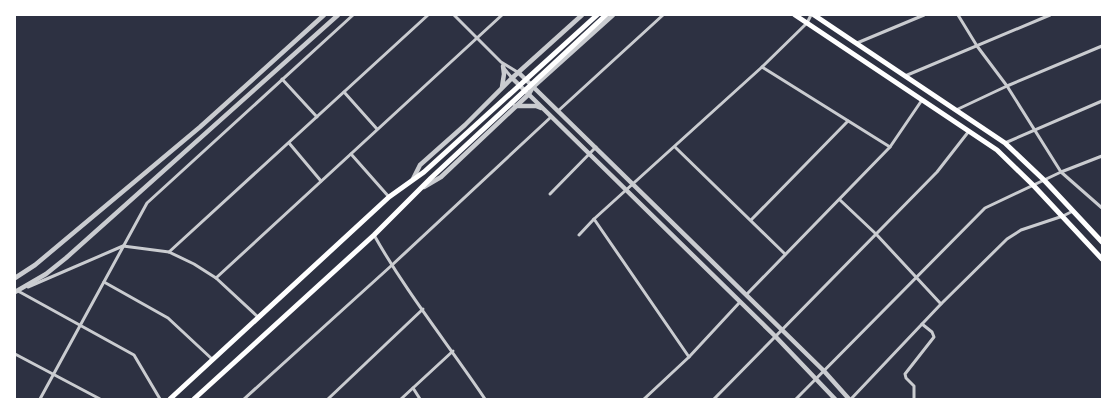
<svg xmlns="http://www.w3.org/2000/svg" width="1117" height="414" font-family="Karla,sans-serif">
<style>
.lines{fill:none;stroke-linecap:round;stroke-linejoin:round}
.minor{stroke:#caccd0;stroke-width:3}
.tertiary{stroke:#caccd0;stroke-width:4.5}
.secondary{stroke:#fff;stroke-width:5}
.primary{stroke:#fff;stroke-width:5}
</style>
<rect width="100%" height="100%" fill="#2d3142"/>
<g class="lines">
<g class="minor">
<path d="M 454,15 L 501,62 L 519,73"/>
<path d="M 958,15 L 977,46 L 1007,86 L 1061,172 L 1102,208"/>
<path d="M 857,43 L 924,15"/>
<path d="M 503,67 L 512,78"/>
<path d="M 762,67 L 890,147"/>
<path d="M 905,76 L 1050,15"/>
<path d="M 282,79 L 317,117"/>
<path d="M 344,92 L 377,129"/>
<path d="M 956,110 L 1007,86 L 1102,46"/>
<path d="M 558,111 L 663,15"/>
<path d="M 289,143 L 321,181"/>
<path d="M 1005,143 L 1102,101"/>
<path d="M 675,147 L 785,254"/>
<path d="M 351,154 L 389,197"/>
<path d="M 550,194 L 596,147"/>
<path d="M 840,200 L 876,234 L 941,304"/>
<path d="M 594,219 L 689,357"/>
<path d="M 751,220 L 848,121"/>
<path d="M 374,235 C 406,292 448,344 485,399"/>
<path d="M 579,235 L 594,219 L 762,67 L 807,23 L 811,15"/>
<path d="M 169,252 L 428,15"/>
<path d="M 216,278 L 502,15"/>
<path d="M 104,282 L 168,318 L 212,359"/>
<path d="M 28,287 L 123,246 L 169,252 L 194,264 L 216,278 L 258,317"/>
<path d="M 18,291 L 134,355 L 160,399"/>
<path d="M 746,295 L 890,147 L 922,100"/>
<path d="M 15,354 L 100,399"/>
<path d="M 413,388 L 420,399"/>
<path d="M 40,399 L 147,203 L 353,15"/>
<path d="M 244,399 L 391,266 L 551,117"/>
<path d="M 328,399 L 423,309"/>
<path d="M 401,399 L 453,351"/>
<path d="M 644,399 L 689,357 L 740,302"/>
<path d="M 714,399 L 937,172 L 969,131"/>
<path d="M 796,399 L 985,208 L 1061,172 L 1102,156"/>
<path d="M 851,399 L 941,304 L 1007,239 L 1021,230 L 1063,216 L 1073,211"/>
<path d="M 914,399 L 914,386 L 906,378 L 905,374 L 934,337 L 932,332 L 922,324"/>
</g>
<g class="tertiary">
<path d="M 519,73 L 824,371 L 849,399"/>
<path d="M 512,78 L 775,336 L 835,399"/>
<path d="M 502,87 L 504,74 L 503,66"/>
<path d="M 515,106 L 536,106 L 541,108"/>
<path d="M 413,179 L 420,165 L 465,125 L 512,78 L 582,15"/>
<path d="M 424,187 L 441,177 L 529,94 L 533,87 L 613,15"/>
<path d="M 15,278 L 35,265 L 200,127 L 324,15"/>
<path d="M 15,292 L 46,274 L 66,258 L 338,15"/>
</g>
<g class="secondary">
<path d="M 795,15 L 997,150 L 1033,185 L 1102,259"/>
<path d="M 814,15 L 1005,143 L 1044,180 L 1102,242"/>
</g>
<g class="primary">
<path d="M 170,399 L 389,197 L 424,172 L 597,15"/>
<path d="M 194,399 L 374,235 L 431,178 L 606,15"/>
</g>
</g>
<rect width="1117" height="414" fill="none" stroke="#ffffff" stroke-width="32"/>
</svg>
